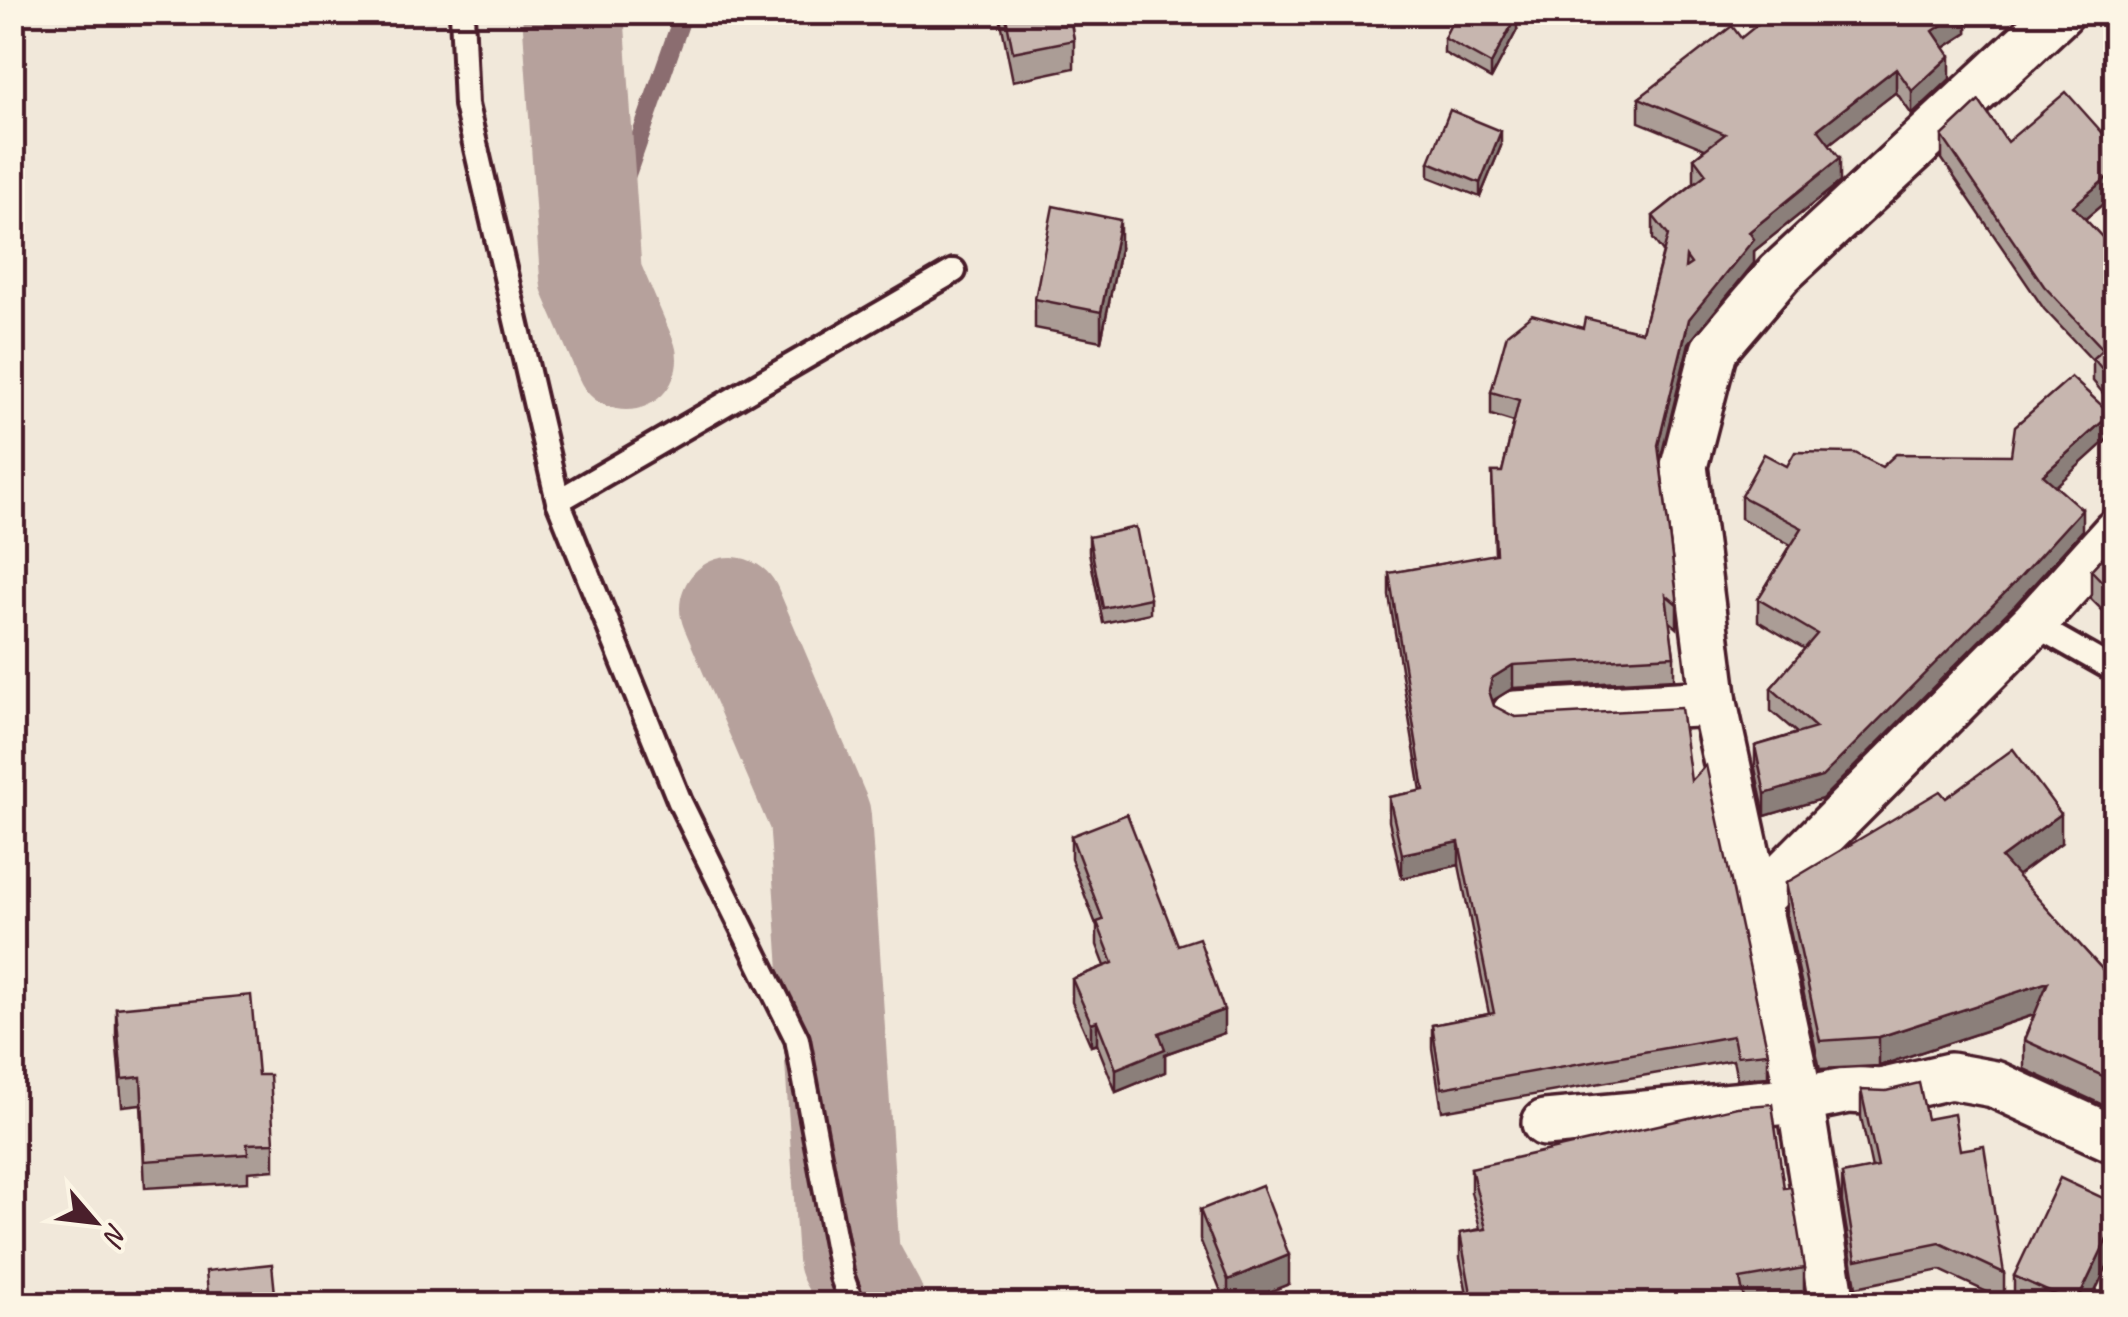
<svg xmlns="http://www.w3.org/2000/svg" width="2128" height="1317" font-family="Caveat,sans-serif">
<style>
.lines{fill:none;stroke-linecap:round;stroke-linejoin:round}
.stream{stroke:#8b6d6f;stroke-width:18}
.river{stroke:#b6a19c;stroke-width:102}
.lane-casing{stroke:#4a1f2b;stroke-width:30}
.street-casing{stroke:#4a1f2b;stroke-width:52}
.lane{stroke:#fcf5e5;stroke-width:22}
.street{stroke:#fcf5e5;stroke-width:45}
.wall{fill:#ab9d96;stroke:#4a1f2b;stroke-width:2.5}
.shaded-wall{fill:#8b7f7a;stroke:#4a1f2b;stroke-width:2.5}
.building{fill:#c7b6af;stroke:#4a1f2b;stroke-width:2.5;fill-rule:evenodd}
</style>
<rect width="100%" height="100%" fill="#f1e8da"/>
<filter id="ink" filterUnits="userSpaceOnUse"><feTurbulence type="fractalNoise" baseFrequency=".01" numOctaves="2"/><feDisplacementMap in="SourceGraphic" scale="20" xChannelSelector="R" yChannelSelector="G"/><feConvolveMatrix kernelMatrix="1 2 1 2 8 2 1 2 1" color-interpolation-filters="sRGB"/></filter>
<g filter="url(#ink)">
<g class="lines">
<g class="stream">
<path d="M 591,277 L 684,12"/>
<path d="M 2108,1304 L 2116,1300"/>
</g>
<g class="river">
<path d="M 573,12 L 591,277 L 626,359"/>
<path d="M 731,608 L 820,817 L 849,1258 L 874,1304"/>
</g>
<defs>
<g id="lane">
<path d="M 462,12 L 466,105 L 558,501 L 680,802 L 797,1039 L 842,1277 L 852,1304"/>
<path d="M 558,501 L 954,271"/>
<path d="M 2033,624 L 2116,671"/>
</g>
<g id="street">
<path d="M 1515,714 L 1714,703"/>
<path d="M 1758,900 L 2033,624 L 2116,532"/>
<path d="M 1545,1123 L 1800,1100 L 1849,1090 L 1881,1092 L 1950,1076 L 1994,1084 L 2116,1140"/>
<path d="M 1832,1304 L 1800,1100 L 1714,703 L 1684,466 L 1714,350 L 1779,274 L 2061,12"/>
</g>
</defs>
<use href="#lane" class="lane-casing"/>
<use href="#street" class="street-casing"/>
<use href="#lane" class="lane"/>
<use href="#street" class="street"/>
</g>
<g class="wall">
<path d="M 999,12 L 1069,12 L 1074,40 L 1074,68 L 1013,81 Z"/>
<path d="M 1967,14 L 1967,33 L 1944,48 L 1950,79 L 1912,115 L 1896,92 L 1829,144 L 1840,182 L 1754,251 L 1754,263 L 1689,343 L 1660,461 L 1677,597 L 1677,628 L 1669,621 L 1674,656 L 1674,679 L 1513,688 L 1492,701 L 1494,706 L 1515,717 L 1691,781 L 1768,1053 L 1768,1077 L 1737,1079 L 1733,1060 L 1442,1111 L 1432,1048 L 1432,1025 L 1489,1014 L 1459,865 L 1402,878 L 1389,821 L 1389,797 L 1421,791 L 1389,596 L 1389,573 L 1495,555 L 1492,472 L 1502,472 L 1514,422 L 1491,415 L 1491,392 L 1583,328 L 1642,332 L 1663,252 L 1653,239 L 1653,216 L 1694,183 L 1694,158 L 1705,149 L 1639,122 L 1639,98 L 1741,38 Z"/>
<path d="M 1517,30 L 1491,79 L 1444,53 L 1444,38 Z"/>
<path d="M 1942,136 L 2007,142 L 2116,148 L 2116,193 L 2085,219 L 2116,252 L 2116,409 L 2093,381 L 2093,361 L 2044,309 L 1942,159 Z"/>
<path d="M 1501,146 L 1480,197 L 1429,177 L 1429,162 Z"/>
<path d="M 1120,249 L 1101,341 L 1035,328 L 1035,299 Z"/>
<path d="M 2111,436 L 2055,486 L 2082,531 L 2014,606 L 1822,799 L 1765,816 L 1755,768 L 1755,746 L 1797,733 L 1771,711 L 1771,688 L 1805,649 L 1758,621 L 1758,599 L 1791,545 L 1741,518 L 1741,496 L 1787,466 L 1882,467 L 2011,455 Z"/>
<path d="M 1089,537 L 1150,598 L 1150,613 L 1103,623 L 1089,552 Z"/>
<path d="M 2116,543 L 2116,624 L 2091,599 L 2091,570 Z"/>
<path d="M 1946,798 L 2061,843 L 2017,876 L 2113,981 L 2116,979 L 2116,1111 L 2024,1069 L 2024,1040 L 2034,1015 L 1879,1066 L 1820,1069 L 1786,912 L 1786,883 Z"/>
<path d="M 1071,836 L 1178,945 L 1224,1033 L 1165,1054 L 1165,1072 L 1116,1092 L 1097,1044 L 1091,1046 L 1072,1002 L 1072,979 L 1105,966 L 1097,945 L 1097,927 L 1071,859 Z"/>
<path d="M 116,1008 L 258,1075 L 274,1143 L 274,1170 L 248,1172 L 248,1182 L 145,1188 L 141,1104 L 122,1106 L 116,1035 Z"/>
<path d="M 1861,1090 L 1927,1119 L 1960,1150 L 2004,1273 L 2004,1300 L 1940,1270 L 1856,1287 L 1842,1202 L 1842,1174 L 1872,1169 L 1861,1117 Z"/>
<path d="M 1471,1168 L 1784,1188 L 1804,1268 L 1804,1293 L 1745,1303 L 1745,1304 L 1469,1304 L 1460,1258 L 1460,1233 L 1480,1229 L 1471,1192 Z"/>
<path d="M 1200,1210 L 1289,1284 L 1238,1304 L 1226,1304 L 1200,1239 Z"/>
<path d="M 2014,1276 L 2089,1304 L 2014,1304 Z"/>
</g>
<g class="shaded-wall">
<path d="M 1959,12 L 1970,12 L 1967,14 L 1967,33 L 1933,55 L 1933,31 Z"/>
<path d="M 1517,15 L 1517,30 L 1491,79 L 1491,64 Z"/>
<path d="M 1950,56 L 1950,79 L 1912,115 L 1912,91 Z"/>
<path d="M 1896,68 L 1896,92 L 1818,153 L 1818,129 Z"/>
<path d="M 1501,131 L 1501,146 L 1480,197 L 1480,183 Z"/>
<path d="M 1840,158 L 1840,182 L 1754,251 L 1754,263 L 1689,343 L 1658,469 L 1658,445 L 1689,319 L 1749,232 Z"/>
<path d="M 2116,170 L 2116,193 L 2073,229 L 2073,206 Z"/>
<path d="M 1120,220 L 1120,249 L 1101,341 L 1101,312 Z"/>
<path d="M 2111,414 L 2111,436 L 2043,498 L 2043,475 Z"/>
<path d="M 2082,509 L 2082,531 L 2014,606 L 1822,799 L 1765,816 L 1765,794 Z"/>
<path d="M 1513,665 L 1513,688 L 1492,701 L 1489,691 L 1492,678 Z"/>
<path d="M 2061,814 L 2061,843 L 2001,887 L 2001,858 Z"/>
<path d="M 1459,842 L 1459,865 L 1402,878 L 1402,854 Z"/>
<path d="M 2048,982 L 2048,1010 L 1879,1066 L 1879,1037 Z"/>
<path d="M 1224,1010 L 1224,1033 L 1165,1054 L 1165,1072 L 1116,1092 L 1116,1069 L 1159,1033 Z"/>
<path d="M 1097,1021 L 1097,1044 L 1091,1046 L 1091,1023 Z"/>
<path d="M 2116,1220 L 2116,1248 L 2089,1304 L 2076,1304 Z"/>
<path d="M 1289,1255 L 1289,1284 L 1238,1304 L 1228,1304 L 1228,1280 Z"/>
</g>
<g class="building">
<path d="M 1005,12 L 1069,12 L 1074,40 L 1013,52 Z"/>
<path d="M 1457,12 L 1512,12 L 1517,15 L 1491,64 L 1444,38 Z"/>
<path d="M 1773,12 L 1962,12 L 1933,31 L 1950,56 L 1912,91 L 1896,68 L 1818,129 L 1840,158 L 1749,232 L 1754,239 L 1689,319 L 1658,445 L 1677,597 L 1677,604 L 1666,595 L 1674,656 L 1513,665 L 1492,678 L 1489,691 L 1494,706 L 1515,717 L 1681,708 L 1691,781 L 1706,765 L 1768,1053 L 1737,1056 L 1733,1036 L 1442,1088 L 1432,1025 L 1494,1013 L 1459,842 L 1402,854 L 1389,797 L 1424,790 L 1389,573 L 1496,554 L 1492,472 L 1502,472 L 1519,400 L 1491,392 L 1507,334 L 1532,314 L 1583,328 L 1585,318 L 1642,332 L 1668,235 L 1653,216 L 1706,174 L 1694,158 L 1725,134 L 1639,98 L 1732,26 L 1741,38 ZM 1686,257 L 1691,264 L 1685,268 Z"/>
<path d="M 2066,92 L 2116,148 L 2116,170 L 2073,206 L 2116,252 L 2116,386 L 2093,358 L 2103,349 L 2044,286 L 1942,136 L 1979,101 L 2007,142 Z"/>
<path d="M 1450,110 L 1501,131 L 1480,183 L 1429,162 Z"/>
<path d="M 1053,206 L 1120,220 L 1101,312 L 1035,299 Z"/>
<path d="M 2071,377 L 2111,414 L 2043,475 L 2082,509 L 2014,584 L 1822,777 L 1765,794 L 1755,746 L 1816,728 L 1771,688 L 1817,634 L 1758,599 L 1802,528 L 1741,496 L 1764,454 L 1787,466 L 1795,452 L 1855,453 L 1882,467 L 1896,454 L 2011,455 L 2015,426 Z"/>
<path d="M 1136,527 L 1150,598 L 1103,608 L 1089,537 Z"/>
<path d="M 2116,543 L 2116,596 L 2091,570 Z"/>
<path d="M 2013,749 L 2061,814 L 2001,858 L 2113,981 L 2116,979 L 2116,1082 L 2024,1040 L 2048,982 L 1879,1037 L 1820,1041 L 1786,883 L 1940,791 L 1946,798 Z"/>
<path d="M 1127,814 L 1178,945 L 1199,938 L 1224,1010 L 1159,1033 L 1165,1049 L 1116,1069 L 1097,1021 L 1091,1023 L 1072,979 L 1113,963 L 1097,922 L 1103,920 L 1071,836 Z"/>
<path d="M 251,995 L 258,1075 L 270,1075 L 274,1143 L 247,1144 L 248,1154 L 145,1161 L 141,1077 L 122,1079 L 116,1008 Z"/>
<path d="M 1919,1083 L 1927,1119 L 1954,1114 L 1960,1150 L 1984,1146 L 2004,1273 L 1940,1243 L 1856,1260 L 1842,1174 L 1878,1167 L 1861,1090 L 1886,1091 Z"/>
<path d="M 1772,1104 L 1784,1188 L 1791,1187 L 1804,1268 L 1740,1279 L 1745,1304 L 1473,1304 L 1460,1233 L 1486,1229 L 1471,1168 L 1737,1107 Z"/>
<path d="M 2060,1178 L 2116,1204 L 2116,1220 L 2076,1304 L 2014,1276 Z"/>
<path d="M 1262,1185 L 1289,1255 L 1228,1280 L 1200,1210 Z"/>
<path d="M 272,1264 L 276,1304 L 209,1304 L 206,1271 Z"/>
</g>
</g>
<rect width="2128" height="1317" fill="none" stroke="#fcf5e5" stroke-width="50"/>
<rect x="25" y="25" width="2078" height="1267" fill="none" stroke="#4a1f2b" stroke-width="4" filter="url(#ink)"/>
<g transform="translate(95 1222) rotate(118)" stroke="#fcf5e5" stroke-width="8" paint-order="stroke">
<path d="M0-8L18 38L0 25L-18 38Z" fill="#4a1f2b"/>
<text y="-15" font-size="28" font-weight="bold" text-anchor="middle" fill="#4a1f2b">N</text>
</g>
</svg>
